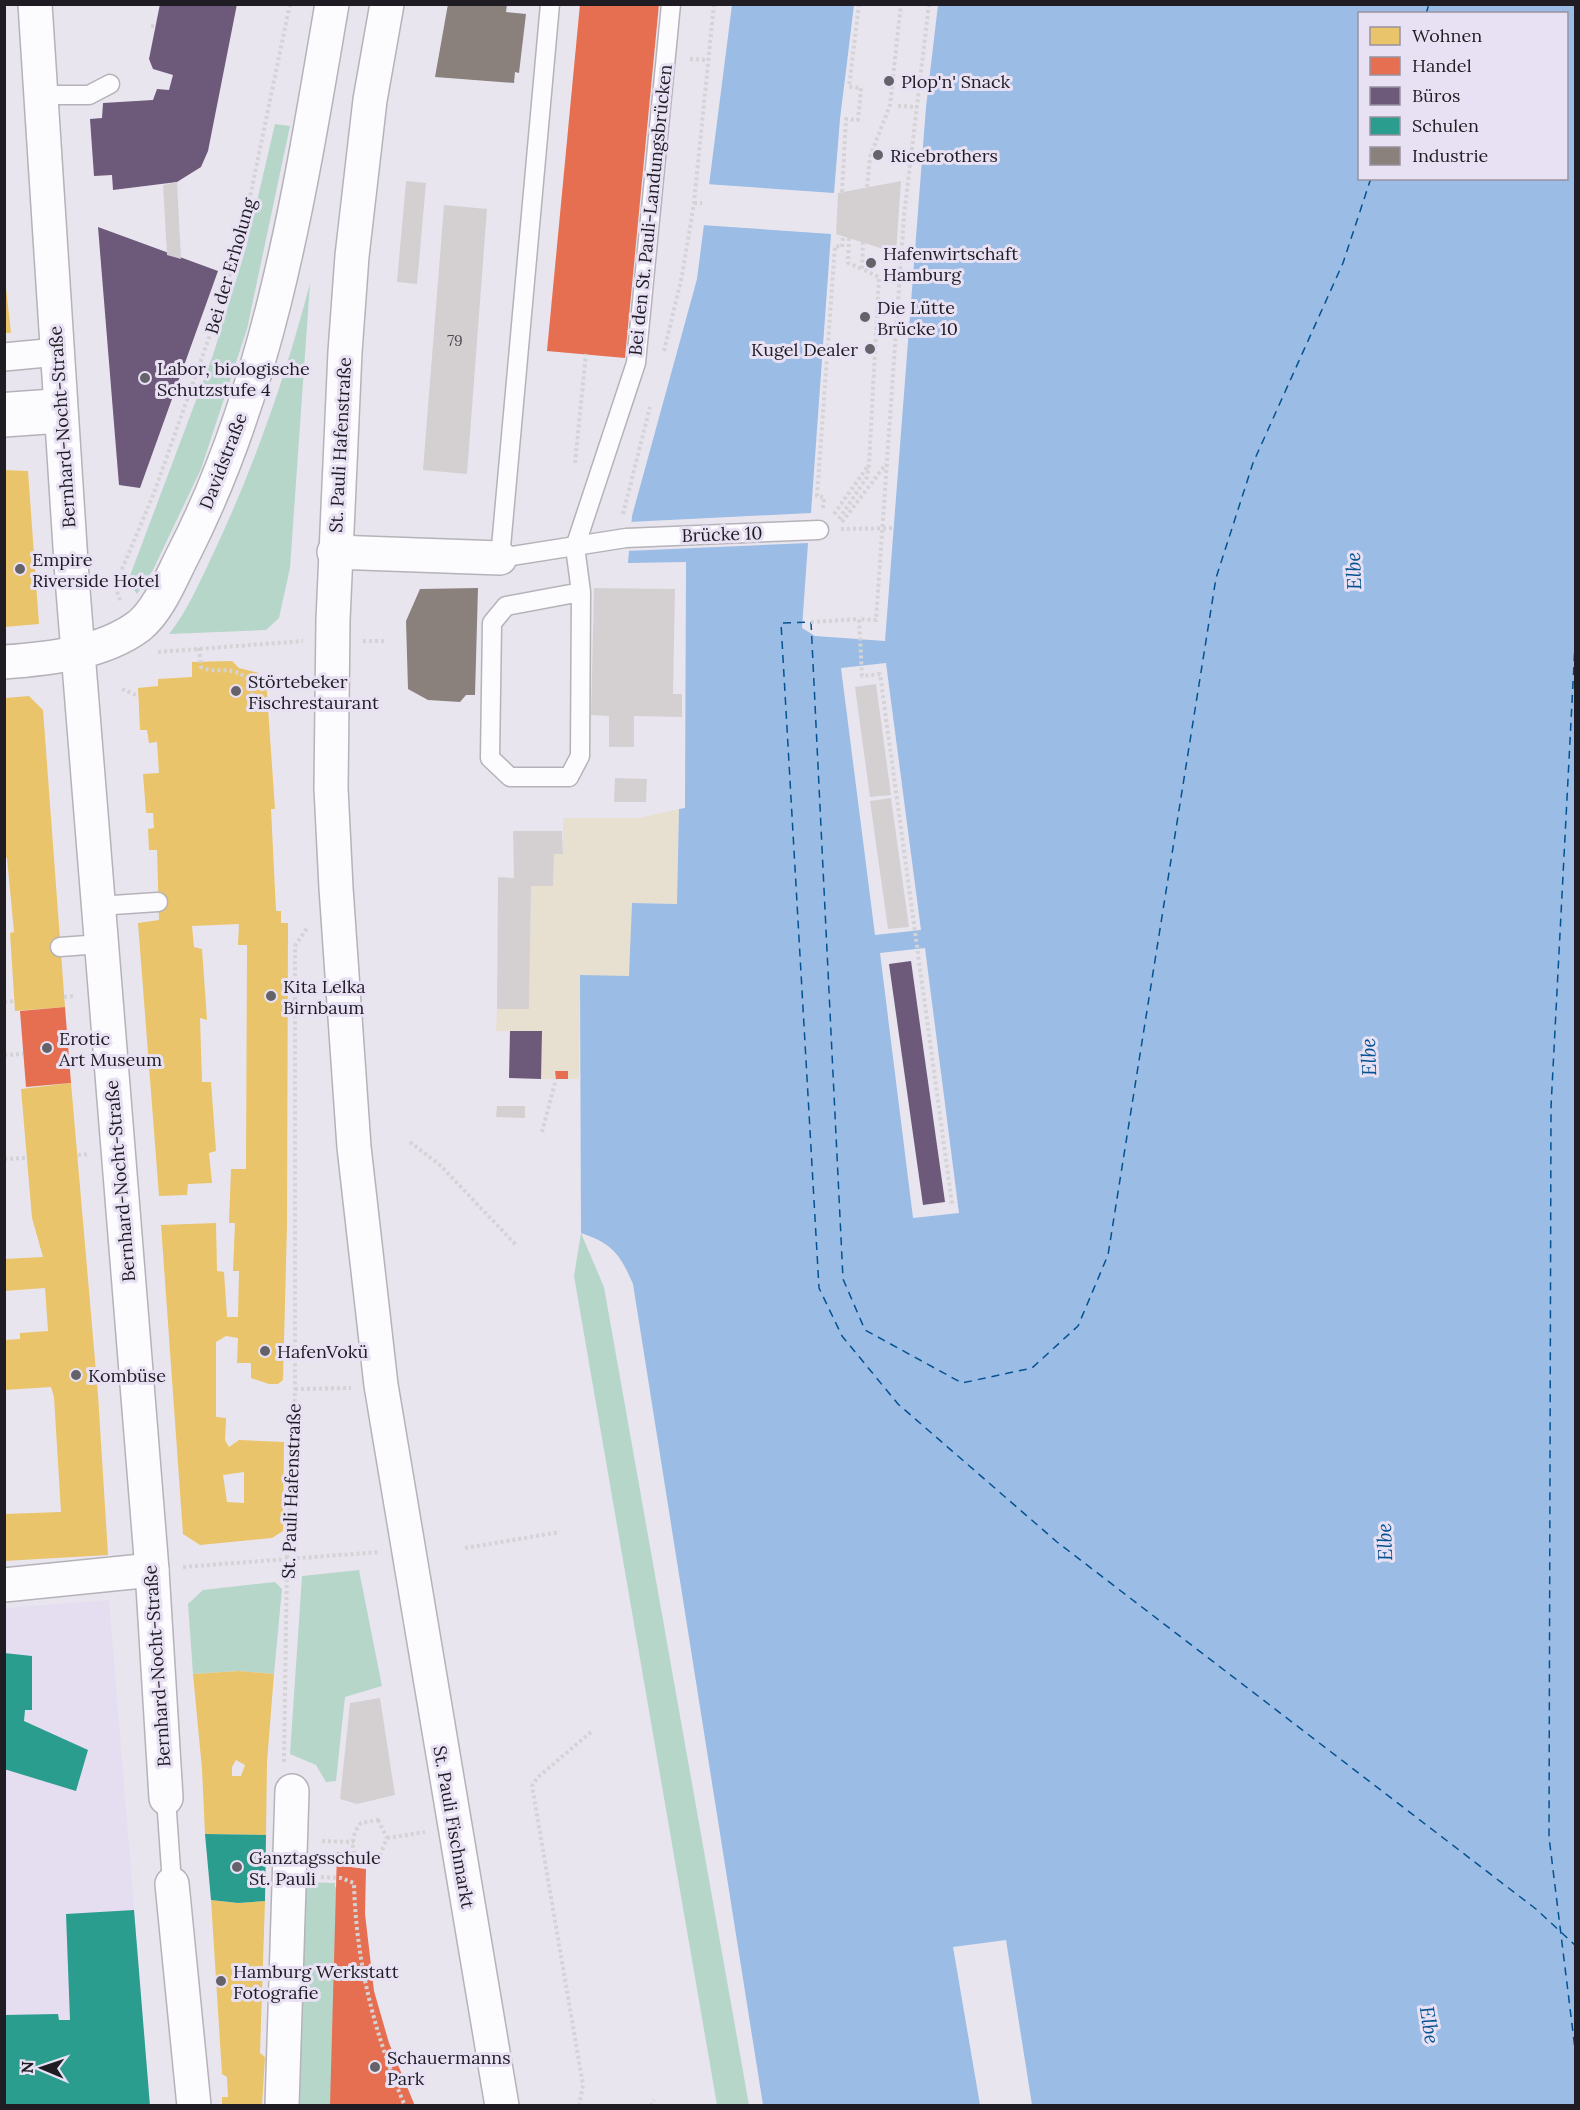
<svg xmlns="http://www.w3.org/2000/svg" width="1580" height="2110" font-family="Lora,serif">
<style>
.built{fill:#e5ddf0}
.green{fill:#b7d6ca}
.sand{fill:#e7e0d0}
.water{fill:#9bbce4;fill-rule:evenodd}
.pier{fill:#e9e5ef}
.homes{fill:#e9c46a;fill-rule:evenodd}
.shops{fill:#e76f51}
.offices{fill:#6d597a}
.schools{fill:#2a9d8f}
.industry{fill:#8a817c}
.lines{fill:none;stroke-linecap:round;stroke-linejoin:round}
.ferry{stroke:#045291;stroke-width:1.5;stroke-dasharray:8 6;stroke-linecap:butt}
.building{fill:#d4d0d2}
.service-casing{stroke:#b5b2b9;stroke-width:21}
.pedestrian-casing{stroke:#b5b2b9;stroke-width:30}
.minor-casing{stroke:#b5b2b9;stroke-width:36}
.secondary-casing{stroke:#b5b2b9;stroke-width:36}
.path{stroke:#d4d3d6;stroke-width:4;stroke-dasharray:3 3;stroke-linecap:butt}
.service{stroke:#fcfbfd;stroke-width:18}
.pedestrian{stroke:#fcfbfd;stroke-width:27}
.minor{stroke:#fcfbfd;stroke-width:33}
.secondary{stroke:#fcfbfd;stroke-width:33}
.poi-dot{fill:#66626a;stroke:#e8e1f3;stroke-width:2}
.labels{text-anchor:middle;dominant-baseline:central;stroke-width:6;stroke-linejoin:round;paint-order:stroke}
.number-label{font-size:15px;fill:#4d4a50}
.poi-label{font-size:18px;fill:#1f1c23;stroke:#e8e1f3;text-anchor:start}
.street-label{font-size:18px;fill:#1f1c23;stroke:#e8e1f3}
.water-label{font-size:20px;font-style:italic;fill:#045291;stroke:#e8e1f3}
</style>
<rect width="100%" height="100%" fill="#e9e5ef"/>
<path class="built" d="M 109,1600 L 150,2105 L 5,2106 L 5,1608 Z"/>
<g class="green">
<path d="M 275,124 L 290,126 L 247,329 L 201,469 L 153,570 L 137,594 L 128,581 L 213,355 L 246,248 Z"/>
<path d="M 310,283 L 290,568 L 279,618 L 266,630 L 169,634 C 188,610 200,581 213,554 C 254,467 286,376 310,283 Z"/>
<path d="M 581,1233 L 604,1287 L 749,2105 L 717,2105 L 574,1276 Z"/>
<path d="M 359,1570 L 382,1686 L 345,1697 L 336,1781 L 326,1782 L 316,1765 L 290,1754 L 302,1576 Z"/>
<path d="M 275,1582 L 282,1589 L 274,1674 L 239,1671 L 193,1674 L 188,1604 L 203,1590 Z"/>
<path d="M 301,1882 L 335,1883 L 335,1887 L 346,1892 L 394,2105 L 295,2106 Z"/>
</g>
<path class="sand" d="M 679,809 L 677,904 L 632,903 L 630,977 L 580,976 L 579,1079 L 541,1079 L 542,1032 L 496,1031 L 497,1009 L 529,1009 L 531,886 L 553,885 L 554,854 L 563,853 L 563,818 L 639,818 Z"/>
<path class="water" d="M 732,5 L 1575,5 L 1575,2105 L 763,2105 L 633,1284 C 620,1254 613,1244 581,1233 L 580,975 L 629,976 L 632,903 L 677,904 L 679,809 L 685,808 L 686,562 L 628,563 L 632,516 L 697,279 ZM 1360,14 L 1566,14 L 1566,178 L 1360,178 Z"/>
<g class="pier">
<path d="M 854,5 L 938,5 L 926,107 L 885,641 L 815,636 L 802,628 L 808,543 L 626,551 L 629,522 L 811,513 L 831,234 L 701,225 L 706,184 L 834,193 L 840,119 Z"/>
<path d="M 886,663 L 921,930 L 875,935 L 841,668 Z"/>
<path d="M 925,948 L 959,1213 L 913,1218 L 880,953 Z"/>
<path d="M 1006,1940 L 1032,2105 L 980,2105 L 953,1947 Z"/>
</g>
<g class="homes">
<path d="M 4,270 L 11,333 L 4,333 Z"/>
<path d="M 4,470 L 28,471 L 39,624 L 4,627 Z"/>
<path d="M 232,661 L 239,668 L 259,673 L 259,679 L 266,679 L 275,809 L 271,809 L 276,911 L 281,911 L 281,923 L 288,923 L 287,1225 L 283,1380 L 278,1384 L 269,1384 L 251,1378 L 251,1363 L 237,1363 L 238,1338 L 226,1336 L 216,1342 L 216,1417 L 226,1418 L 225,1440 L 229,1447 L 239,1440 L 284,1442 L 283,1531 L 272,1538 L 200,1545 L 183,1534 L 161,1225 L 216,1223 L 217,1271 L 224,1272 L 227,1317 L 238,1317 L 239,1271 L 233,1271 L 235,1223 L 229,1223 L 231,1169 L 246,1169 L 247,945 L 238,945 L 239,924 L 192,926 L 194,947 L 202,949 L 207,1020 L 200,1018 L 202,1082 L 211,1082 L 216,1151 L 209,1153 L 212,1183 L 188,1184 L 187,1195 L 159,1196 L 138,923 L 159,920 L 157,850 L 149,850 L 148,829 L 154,828 L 153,813 L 146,813 L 143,774 L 159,773 L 157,742 L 149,743 L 147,730 L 140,730 L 138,688 L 158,686 L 158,679 L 192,677 L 192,662 ZM 244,1472 L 244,1503 L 227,1502 L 223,1475 Z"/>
<path d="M 29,696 L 43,710 L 65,1007 L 15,1011 L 10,933 L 14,932 L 7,858 L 5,858 L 5,698 Z"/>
<path d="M 71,1083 L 98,1395 L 108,1555 L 4,1561 L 4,1514 L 61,1512 L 54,1397 L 51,1387 L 4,1390 L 4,1340 L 20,1339 L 20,1333 L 48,1331 L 45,1288 L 4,1291 L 4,1259 L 43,1257 L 32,1218 L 21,1089 Z"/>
<path d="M 239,1671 L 274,1674 L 267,1762 L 266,1835 L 205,1834 L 202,1769 L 193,1674 ZM 236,1760 L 245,1765 L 241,1776 L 232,1776 L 232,1767 Z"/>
<path d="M 211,1900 L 238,1903 L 265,1901 L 260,2053 L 265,2057 L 262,2106 L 222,2106 L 222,2097 L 228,2097 L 227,2077 L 222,2074 Z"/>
</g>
<g class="shops">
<path d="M 580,4 L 659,4 L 625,358 L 547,351 Z"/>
<path d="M 65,1007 L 71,1083 L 26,1087 L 20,1011 Z"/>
<path d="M 555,1071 L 568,1071 L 568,1079 L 556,1079 Z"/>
<path d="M 337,1852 L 344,1853 L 350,1867 L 366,1869 L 365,1914 L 374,1991 L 389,2043 L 415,2106 L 330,2106 Z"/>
</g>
<g class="offices">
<path d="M 160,4 L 237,4 L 208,151 L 201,167 L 177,182 L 113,190 L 112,175 L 94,176 L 90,119 L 102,118 L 103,103 L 153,100 L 157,89 L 169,90 L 173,75 L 153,69 L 149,59 Z"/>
<path d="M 98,227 L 218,271 L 140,488 L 119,485 Z"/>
<path d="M 911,961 L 945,1202 L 923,1205 L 889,964 Z"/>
<path d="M 510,1031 L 542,1031 L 541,1079 L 509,1078 Z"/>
</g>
<g class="schools">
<path d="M 4,1653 L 32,1656 L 32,1710 L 25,1710 L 24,1721 L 88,1750 L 76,1791 L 4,1769 Z"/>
<path d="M 205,1834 L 266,1835 L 265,1901 L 238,1903 L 211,1900 Z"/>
<path d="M 134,1910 L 150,2106 L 4,2106 L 4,2015 L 58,2014 L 59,2020 L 70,2020 L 66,1914 Z"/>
</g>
<g class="industry">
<path d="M 448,4 L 507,4 L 506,12 L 526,14 L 519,73 L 515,72 L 514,83 L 435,77 Z"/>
<path d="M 478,588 L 475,695 L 466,695 L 460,702 L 428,700 L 408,689 L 406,621 L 420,589 Z"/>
</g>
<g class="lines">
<g class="ferry">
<path d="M 1426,14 L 1429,4"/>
<path d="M 1371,178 L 1343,263 L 1253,463 L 1216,578 L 1108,1255 L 1078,1326 L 1032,1368 L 962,1383 L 865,1330 L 843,1279 L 811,622 L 781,623 L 819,1288 L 842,1336 L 898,1404 L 1057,1542 L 1536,1909 L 1576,1946"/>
<path d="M 1576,625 L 1551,1107 L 1549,1837 L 1576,2057"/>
</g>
</g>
<g class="building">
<path d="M 406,181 L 426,183 L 417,284 L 397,282 Z"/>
<path d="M 901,181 L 896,253 L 836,234 L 838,193 Z"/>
<path d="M 177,182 L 181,259 L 167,255 L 163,185 Z"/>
<path d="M 444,205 L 487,209 L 467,474 L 423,470 Z"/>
<path d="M 594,588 L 675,589 L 673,694 L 682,694 L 682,717 L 634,716 L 634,747 L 609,747 L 609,716 L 591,715 Z"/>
<path d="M 876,684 L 891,795 L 870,797 L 855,687 Z"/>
<path d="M 615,778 L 647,779 L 646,802 L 614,802 Z"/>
<path d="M 891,798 L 909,927 L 888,929 L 870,801 Z"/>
<path d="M 513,831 L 562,831 L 563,854 L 554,854 L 553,886 L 531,886 L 529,1009 L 497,1009 L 498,877 L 514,878 Z"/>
<path d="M 497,1106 L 525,1106 L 525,1118 L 496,1117 Z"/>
<path d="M 380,1698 L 395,1795 L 357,1804 L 340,1799 L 350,1703 Z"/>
</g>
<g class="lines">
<defs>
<g id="service">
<path d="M 550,4 L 500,558 L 626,538 L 819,530"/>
<path d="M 40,95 L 89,95 L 110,84"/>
<path d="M 4,402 L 60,398"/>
<path d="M 581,592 L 506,606 L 492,623 L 490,758 L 510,777 L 569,777 L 580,756 L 581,592 L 575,547 L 636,363 L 671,4"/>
<path d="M 98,906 L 158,902"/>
<path d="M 60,947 L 101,944"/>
<path d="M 166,1798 L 172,1884"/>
</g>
<g id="pedestrian">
<path d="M 4,357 L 57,352"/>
<path d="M 4,423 L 61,419"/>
</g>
<g id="minor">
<path d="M 35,4 L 72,578 L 152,1570 L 166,1798"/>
<path d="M 334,552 L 500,558"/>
<path d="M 4,662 C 48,659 103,653 139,626 C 159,610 172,576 184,553 C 271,382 300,191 332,4"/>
<path d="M 4,1585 L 152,1570"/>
<path d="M 172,1884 L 194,2106"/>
<path d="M 282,2106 L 292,1791"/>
</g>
<path id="secondary" d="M 387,4 L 370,100 L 352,256 L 345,352 L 333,620 L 331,788 L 336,888 L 354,1147 L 381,1385 L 502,2106"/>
</defs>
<use href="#service" class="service-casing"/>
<use href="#pedestrian" class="pedestrian-casing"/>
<use href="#minor" class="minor-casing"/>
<use href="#secondary" class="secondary-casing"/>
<g class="path">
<path d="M 929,4 L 904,216 L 876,620 L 859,619 L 862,676 L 880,674 L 952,1204"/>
<path d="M 151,26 L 156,26"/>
<path d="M 690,59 L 707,60"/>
<path d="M 898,106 L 917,107"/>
<path d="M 867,187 L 870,157 L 890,105 L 901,4"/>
<path d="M 842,192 L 846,119 L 858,120 L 861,88 L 849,87 L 859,4"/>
<path d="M 694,203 L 702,203"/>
<path d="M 849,238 L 848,263 L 862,269"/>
<path d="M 664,351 L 682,276 L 694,203 L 714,4"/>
<path d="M 575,463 L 586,354"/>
<path d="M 823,508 L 824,497 L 817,496 L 835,246 L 842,247 L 843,236"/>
<path d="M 623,514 L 650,407"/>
<path d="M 834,514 L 868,466"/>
<path d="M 839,519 L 867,477 L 869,464 L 879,277 L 862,269 L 863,242"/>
<path d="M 842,522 L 886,464"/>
<path d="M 841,529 L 894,528"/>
<path d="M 115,586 L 154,493 L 222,301 L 244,226 L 290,4"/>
<path d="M 115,586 L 120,600"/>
<path d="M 811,622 L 859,619"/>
<path d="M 363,641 L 384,641"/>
<path d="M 199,648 L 201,667 C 219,676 228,662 251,681 L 253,698"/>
<path d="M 158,652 L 303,641"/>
<path d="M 122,689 L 138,696"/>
<path d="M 64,997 L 74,996"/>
<path d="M 4,1002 L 15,1001"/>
<path d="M 4,1055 L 23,1054"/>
<path d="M 542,1132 L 556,1079"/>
<path d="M 410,1142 L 441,1166 L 516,1245"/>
<path d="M 78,1155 L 89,1154"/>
<path d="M 4,1159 L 27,1158"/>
<path d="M 295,1389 L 351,1388"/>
<path d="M 465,1548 L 560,1532"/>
<path d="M 183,1567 L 379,1552"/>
<path d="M 284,1762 L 287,1559 L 295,1389 L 295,946 L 307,928"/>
<path d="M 378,1820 L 387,1838 L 378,1860 L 360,1862 C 349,1851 352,1833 361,1823 Z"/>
<path d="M 387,1838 L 425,1832"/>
<path d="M 322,1841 L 354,1842"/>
<path d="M 321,1877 L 341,1878 L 354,1883 C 356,1962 374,2033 405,2106"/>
<path d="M 579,2106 L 583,2085 L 532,1786 L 537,1778 L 591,1732"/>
<path d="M 651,2106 L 654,2100"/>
</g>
<use href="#service" class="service"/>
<use href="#pedestrian" class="pedestrian"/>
<use href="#minor" class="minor"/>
<use href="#secondary" class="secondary"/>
</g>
<g class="poi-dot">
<circle cx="889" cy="81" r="6"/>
<circle cx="878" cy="155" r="6"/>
<circle cx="871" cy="263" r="6"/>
<circle cx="865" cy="317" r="6"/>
<circle cx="870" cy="349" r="6"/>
<circle cx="145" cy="378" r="6"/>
<circle cx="20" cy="569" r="6"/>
<circle cx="236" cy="691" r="6"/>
<circle cx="271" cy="996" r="6"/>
<circle cx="47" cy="1048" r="6"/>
<circle cx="265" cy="1351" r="6"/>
<circle cx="76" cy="1375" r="6"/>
<circle cx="237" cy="1867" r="6"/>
<circle cx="221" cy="1981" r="6"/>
<circle cx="375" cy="2067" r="6"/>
</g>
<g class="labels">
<g class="number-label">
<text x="455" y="340">79</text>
</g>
<g class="poi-label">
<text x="901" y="81">Plop'n' Snack</text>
<text x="890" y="155">Ricebrothers</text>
<text x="883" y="253">Hafenwirtschaft<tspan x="883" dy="21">Hamburg</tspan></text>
<text x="877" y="307">Die Lütte<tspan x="877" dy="21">Brücke 10</tspan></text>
<text x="858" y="349" text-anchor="end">Kugel Dealer</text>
<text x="157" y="368">Labor, biologische<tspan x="157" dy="21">Schutzstufe 4</tspan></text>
<text x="32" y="559">Empire<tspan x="32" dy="21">Riverside Hotel</tspan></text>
<text x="248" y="681">Störtebeker<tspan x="248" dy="21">Fischrestaurant</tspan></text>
<text x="283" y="986">Kita Lelka<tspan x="283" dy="21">Birnbaum</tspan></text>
<text x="59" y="1038">Erotic<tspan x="59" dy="21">Art Museum</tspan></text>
<text x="277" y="1351">HafenVokü</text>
<text x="88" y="1375">Kombüse</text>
<text x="249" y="1857">Ganztagsschule<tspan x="249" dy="21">St. Pauli</tspan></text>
<text x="233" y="1971">Hamburg Werkstatt<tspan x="233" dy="21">Fotografie</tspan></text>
<text x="387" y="2057">Schauermanns<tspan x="387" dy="21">Park</tspan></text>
</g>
<g class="street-label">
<text transform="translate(650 210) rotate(-84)">Bei den St. Pauli-Landungsbrücken</text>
<text transform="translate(230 266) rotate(-74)">Bei der Erholung</text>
<text transform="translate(62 427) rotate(-94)">Bernhard-Nocht-Straße</text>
<text transform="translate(340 445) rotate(-87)">St. Pauli Hafenstraße</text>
<text transform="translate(223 461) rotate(-69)">Davidstraße</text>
<text transform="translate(722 534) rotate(-2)">Brücke 10</text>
<text transform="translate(120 1181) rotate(-95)">Bernhard-Nocht-Straße</text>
<text transform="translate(291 1491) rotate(-88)">St. Pauli Hafenstraße</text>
<text transform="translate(157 1666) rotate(-94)">Bernhard-Nocht-Straße</text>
<text transform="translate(454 1827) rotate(80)">St. Pauli Fischmarkt</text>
</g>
<g class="water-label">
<text transform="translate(1353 571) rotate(-92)">Elbe</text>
<text transform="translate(1368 1057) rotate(-92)">Elbe</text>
<text transform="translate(1384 1542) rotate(-92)">Elbe</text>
<text transform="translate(1430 2025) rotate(81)">Elbe</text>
</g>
</g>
<rect width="1580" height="2110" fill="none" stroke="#1f1c23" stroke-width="12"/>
<rect x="1358" y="12" width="210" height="168" fill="#e8e1f3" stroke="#9892a0" stroke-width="1.5"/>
<rect x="1370" y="27" width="30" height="18" fill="#e9c46a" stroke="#9892a0" stroke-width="1.5"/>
<text x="1412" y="42" font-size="18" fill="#1f1c23">Wohnen</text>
<rect x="1370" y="57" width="30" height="18" fill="#e76f51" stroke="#9892a0" stroke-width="1.5"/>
<text x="1412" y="72" font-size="18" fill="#1f1c23">Handel</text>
<rect x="1370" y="87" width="30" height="18" fill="#6d597a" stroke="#9892a0" stroke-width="1.5"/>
<text x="1412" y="102" font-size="18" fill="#1f1c23">Büros</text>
<rect x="1370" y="117" width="30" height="18" fill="#2a9d8f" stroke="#9892a0" stroke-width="1.5"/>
<text x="1412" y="132" font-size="18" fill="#1f1c23">Schulen</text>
<rect x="1370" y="147" width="30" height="18" fill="#8a817c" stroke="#9892a0" stroke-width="1.5"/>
<text x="1412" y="162" font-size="18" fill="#1f1c23">Industrie</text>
<g transform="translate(42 2068) rotate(272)" stroke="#e8e1f3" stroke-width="4.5" paint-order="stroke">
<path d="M0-4.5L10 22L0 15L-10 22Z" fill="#1f1c23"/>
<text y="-9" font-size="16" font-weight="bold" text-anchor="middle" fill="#1f1c23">N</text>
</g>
</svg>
